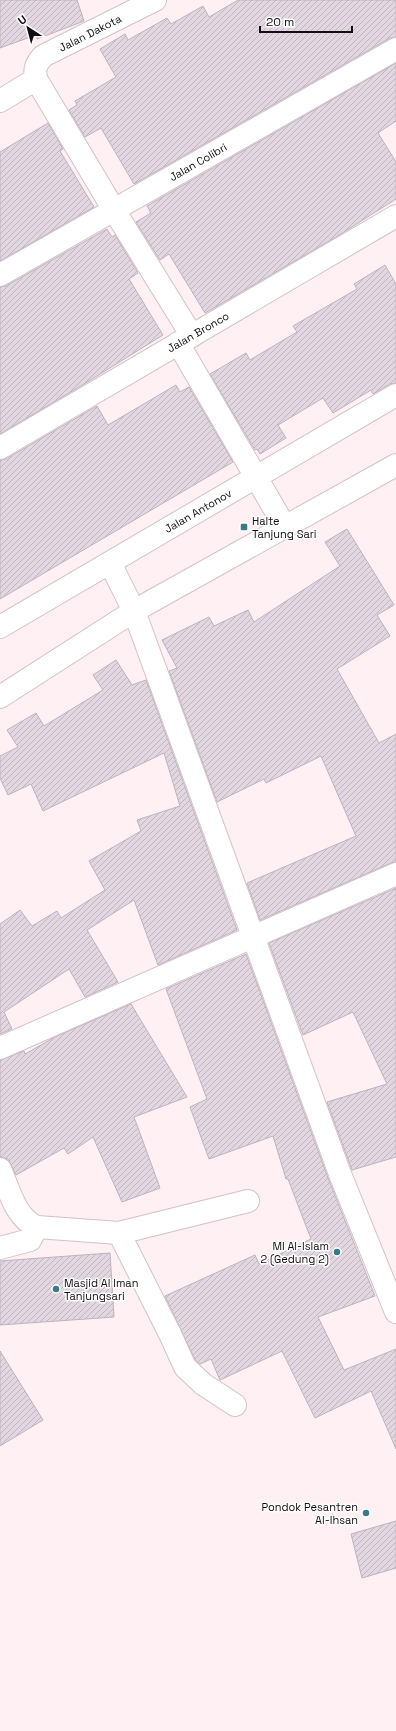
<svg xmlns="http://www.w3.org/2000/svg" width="396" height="1731" font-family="'Space Grotesk',sans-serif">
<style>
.building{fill:url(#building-hatch);stroke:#beb2bc}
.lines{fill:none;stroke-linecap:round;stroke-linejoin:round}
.minor-casing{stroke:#d2c2c6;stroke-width:24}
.major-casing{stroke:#d2c2c6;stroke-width:24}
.minor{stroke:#fff;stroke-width:22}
.major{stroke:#fff;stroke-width:22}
.poi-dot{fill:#377b8a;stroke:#fff;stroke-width:1.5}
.labels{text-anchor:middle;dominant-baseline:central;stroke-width:3;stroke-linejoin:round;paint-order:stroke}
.street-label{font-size:11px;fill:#120d0e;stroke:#fff}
.poi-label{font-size:11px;fill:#120d0e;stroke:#fff;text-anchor:start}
</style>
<defs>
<pattern id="building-hatch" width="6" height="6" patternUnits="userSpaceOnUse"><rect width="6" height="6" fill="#e2d6e0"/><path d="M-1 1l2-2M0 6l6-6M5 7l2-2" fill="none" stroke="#c1b6bf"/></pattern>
</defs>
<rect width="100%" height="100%" fill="#fef0f3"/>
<g class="building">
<path d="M 0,0 L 77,0 L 84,21 L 37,39 L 36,35 L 0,48 Z"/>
<path d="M 238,0 L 396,0 L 396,37 L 390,38 L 134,184 L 101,128 L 85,137 L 69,110 L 77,105 L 75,101 L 116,77 L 100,49 L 125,34 L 128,40 L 167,18 L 171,24 L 203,6 L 209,17 Z"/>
<path d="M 396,63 L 396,121 L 378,133 L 396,162 L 396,199 L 336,237 L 205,313 L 169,254 L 160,260 L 136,222 L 151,213 L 147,206 Z"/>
<path d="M 48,123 L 63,149 L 60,151 L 94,207 L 0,261 L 0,152 Z"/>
<path d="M 107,229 L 112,237 L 115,235 L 138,273 L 129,279 L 163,335 L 84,384 L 0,434 L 0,287 L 6,286 Z"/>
<path d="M 385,265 L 396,284 L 396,383 L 390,384 L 373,394 L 371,390 L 333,413 L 323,398 L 278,425 L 286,438 L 260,454 L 257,449 L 255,450 L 210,374 L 246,353 L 250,360 L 297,332 L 293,326 L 357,289 L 354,284 Z"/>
<path d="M 176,385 L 180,392 L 189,387 L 233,462 L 0,599 L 0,460 L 6,459 L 97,406 L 108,425 Z"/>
<path d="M 347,529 L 394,605 L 377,615 L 390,636 L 337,669 L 379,743 L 396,734 L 396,862 L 391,863 L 260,920 L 247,883 L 356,836 L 321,756 L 266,783 L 264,779 L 217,802 L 169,671 L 177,668 L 162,640 L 209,617 L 214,626 L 248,610 L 254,622 L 340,566 L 325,542 Z"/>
<path d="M 116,660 L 132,685 L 146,680 L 237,930 L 158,965 L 134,900 L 87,930 L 118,982 L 85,997 L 69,969 L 4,1012 L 12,1029 L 0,1034 L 0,924 L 20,910 L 32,926 L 57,911 L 61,918 L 105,890 L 89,861 L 141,831 L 137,820 L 180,806 L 164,753 L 43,811 L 31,784 L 8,795 L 0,778 L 0,756 L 18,747 L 7,730 L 36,713 L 44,726 L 103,690 L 93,675 Z"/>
<path d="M 396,888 L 396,1157 L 352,1170 L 327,1102 L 387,1084 L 353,1012 L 303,1035 L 269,943 Z"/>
<path d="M 246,954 L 328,1178 L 375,1296 L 318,1317 L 344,1370 L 396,1349 L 396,1449 L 371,1391 L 315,1418 L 282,1351 L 220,1380 L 211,1359 L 200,1364 L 195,1360 L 165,1296 L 255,1255 L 259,1264 L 311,1239 L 288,1179 L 286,1179 L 273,1136 L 209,1159 L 190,1107 L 207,1099 L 166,989 Z"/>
<path d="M 131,1004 L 187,1097 L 134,1117 L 160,1188 L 122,1202 L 93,1137 L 68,1154 L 64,1148 L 16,1175 L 8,1159 L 0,1157 L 0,1060 L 24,1051 L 25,1054 L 57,1036 Z"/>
<path d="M 110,1253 L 114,1317 L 0,1325 L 0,1261 Z"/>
<path d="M 0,1351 L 43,1420 L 0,1446 Z"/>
<path d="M 396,1521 L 396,1568 L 362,1578 L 351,1534 Z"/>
</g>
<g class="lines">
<defs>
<g id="minor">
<path d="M 36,79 L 114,210 L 192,336"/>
<path d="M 0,101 L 36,79 C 34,69 36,64 43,56 L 155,0"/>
<path d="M 0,275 L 396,49"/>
<path d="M 178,343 L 285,527"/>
<path d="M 0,448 L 396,216"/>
<path d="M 110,563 L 134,611 L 340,1174 L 396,1312"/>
<path d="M 0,627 L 396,395"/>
<path d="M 0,1048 L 396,874"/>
<path d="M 0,1169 C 9,1189 15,1218 37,1227 L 119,1233 L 248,1201"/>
<path d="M 119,1233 L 170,1334 L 185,1367 L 203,1384 L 235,1405"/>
<path d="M 0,1248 L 30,1240 L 37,1227"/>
</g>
<path id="major" d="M 0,697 L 134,611 L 396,465"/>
</defs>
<use href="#minor" class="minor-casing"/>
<use href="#major" class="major-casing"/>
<use href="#minor" class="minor"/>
<use href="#major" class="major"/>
</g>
<g class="poi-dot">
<rect x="240" y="523" width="8" height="8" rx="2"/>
<circle cx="337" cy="1252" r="4"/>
<circle cx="56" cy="1289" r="4"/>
<circle cx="366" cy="1513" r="4"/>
</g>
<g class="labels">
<g class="street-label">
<text transform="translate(90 33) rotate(-27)">Jalan Dakota</text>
<text transform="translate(198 162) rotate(-30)">Jalan Colibri</text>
<text transform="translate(198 332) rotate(-30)">Jalan Bronco</text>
<text transform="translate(198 511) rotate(-30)">Jalan Antonov</text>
</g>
<g class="poi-label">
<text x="252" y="521">Halte<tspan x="252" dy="13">Tanjung Sari</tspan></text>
<text x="329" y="1246" text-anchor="end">MI Al-Islam<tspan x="329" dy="13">2 (Gedung 2)</tspan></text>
<text x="64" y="1283">Masjid Al Iman<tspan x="64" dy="13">Tanjungsari</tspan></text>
<text x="358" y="1507" text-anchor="end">Pondok Pesantren<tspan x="358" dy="13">Al-Ihsan</tspan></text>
</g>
</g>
<g transform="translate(28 28) rotate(324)" stroke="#ffffff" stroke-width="3" paint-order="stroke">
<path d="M0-3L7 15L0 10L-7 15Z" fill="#120d0e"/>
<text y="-6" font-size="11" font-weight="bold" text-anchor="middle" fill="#120d0e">U</text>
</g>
<path d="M260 26v6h92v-6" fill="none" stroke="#120d0e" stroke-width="2"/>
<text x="266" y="26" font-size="12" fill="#120d0e" stroke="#ffffff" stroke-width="3" paint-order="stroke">20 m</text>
</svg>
